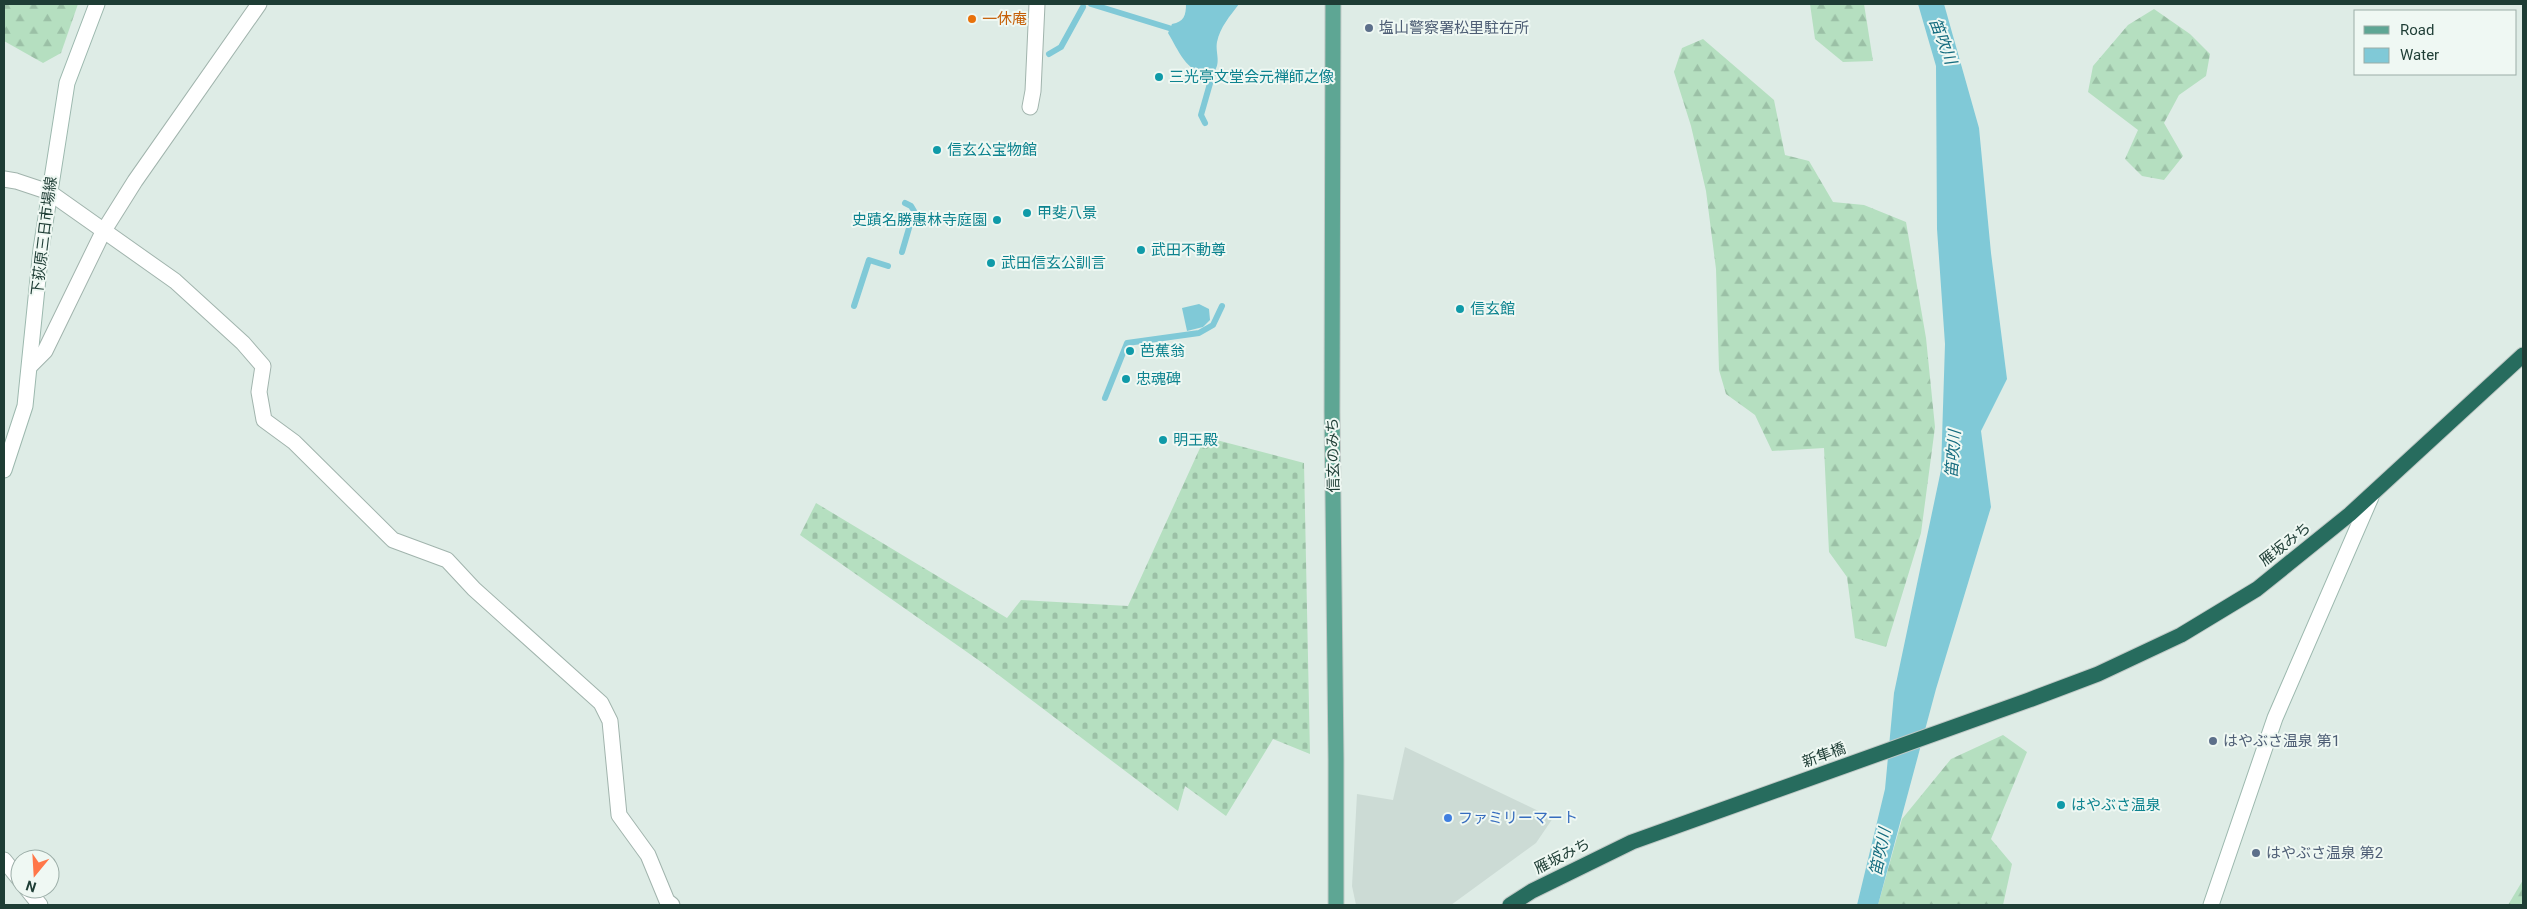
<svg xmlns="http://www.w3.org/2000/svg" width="2527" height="909" font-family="Roboto,'Noto Sans JP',sans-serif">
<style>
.built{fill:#ccdbd5}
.forest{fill:url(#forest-firs)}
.cemetery{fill:url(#cemetery-stones)}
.water{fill:#80c9d7}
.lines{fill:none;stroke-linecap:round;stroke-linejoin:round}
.stream{stroke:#80c9d7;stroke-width:6}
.street-casing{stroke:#a1b4ad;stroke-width:17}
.secondary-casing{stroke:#9cb8ae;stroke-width:17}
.primary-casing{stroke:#c0c9c6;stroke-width:17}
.highway-casing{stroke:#c0c9c6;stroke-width:17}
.street{stroke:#fff;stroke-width:15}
.secondary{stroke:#fff;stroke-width:15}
.primary{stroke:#5ea694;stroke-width:15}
.highway{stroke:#276c5e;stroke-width:15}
.food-dot{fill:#e8710a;stroke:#eff8f3;stroke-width:2}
.service-dot{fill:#5c6f8a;stroke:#eff8f3;stroke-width:2}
.culture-dot{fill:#0f9aa8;stroke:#eff8f3;stroke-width:2}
.shop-dot{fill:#3f7fe0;stroke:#eff8f3;stroke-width:2}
.labels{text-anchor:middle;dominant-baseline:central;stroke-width:4;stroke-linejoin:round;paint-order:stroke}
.food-label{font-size:15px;fill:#c56008;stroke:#eff8f3;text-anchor:start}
.service-label{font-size:15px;fill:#4e5e75;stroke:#eff8f3;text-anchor:start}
.culture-label{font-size:15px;fill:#0d838f;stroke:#eff8f3;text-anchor:start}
.street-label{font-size:15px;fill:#1e3d35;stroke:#eff8f3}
.shop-label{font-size:15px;fill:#366cbe;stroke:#eff8f3;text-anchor:start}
.water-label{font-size:16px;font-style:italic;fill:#136b7e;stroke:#eff8f3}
</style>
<defs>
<pattern id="forest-firs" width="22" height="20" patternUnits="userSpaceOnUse" patternTransform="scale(1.25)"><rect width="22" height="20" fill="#b5dfc0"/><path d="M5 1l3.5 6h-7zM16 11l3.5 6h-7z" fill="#9bc0a6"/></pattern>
<pattern id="cemetery-stones" width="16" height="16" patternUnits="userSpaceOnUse" patternTransform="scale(1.25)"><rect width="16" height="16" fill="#b5dfc0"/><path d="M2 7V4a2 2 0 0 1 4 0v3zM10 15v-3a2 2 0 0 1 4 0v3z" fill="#9bc0a6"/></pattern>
</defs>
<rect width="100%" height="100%" fill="#deece6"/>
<path class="built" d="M 1405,747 L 1553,818 L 1536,843 L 1451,905 L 1356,905 L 1352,886 L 1357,794 L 1393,800 Z"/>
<g class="forest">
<path d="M 4,4 L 78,4 L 61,53 L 43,63 L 4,41 Z"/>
<path d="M 1810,4 L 1864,4 L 1873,61 L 1843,62 L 1815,39 Z"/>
<path d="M 2154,9 L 2190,34 L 2210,54 L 2206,76 L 2179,95 L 2164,123 L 2183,156 L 2164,180 L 2142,176 L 2125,159 L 2138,130 L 2088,92 L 2093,66 L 2128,25 Z"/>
<path d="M 1703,39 L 1774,100 L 1785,155 L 1809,161 L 1833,202 L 1864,205 L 1906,222 L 1926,338 L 1935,427 L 1921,533 L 1886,647 L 1855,638 L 1847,577 L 1829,552 L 1824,448 L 1772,451 L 1755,415 L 1726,394 L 1719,370 L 1716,269 L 1706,191 L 1691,126 L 1674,72 L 1682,48 Z"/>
<path d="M 2003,735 L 2027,752 L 1991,839 L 2012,864 L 2003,905 L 1878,905 L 1902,819 L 1951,759 Z"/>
<path d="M 2523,880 L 2523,905 L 2508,905 Z"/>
</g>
<path class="cemetery" d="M 1205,437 L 1304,463 L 1310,754 L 1273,739 L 1226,816 L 1185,786 L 1178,811 L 984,664 L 800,535 L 816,503 L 1007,618 L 1021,600 L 1128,606 Z"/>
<g class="water">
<path d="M 1186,4 L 1239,4 C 1230,16 1220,27 1217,42 C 1215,53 1222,63 1213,73 C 1188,77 1179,51 1168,33 L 1172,24 C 1184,22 1186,15 1186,4 Z"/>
<path d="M 1918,4 L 1944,4 L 1979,128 L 1991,253 L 2007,379 L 1981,431 L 1991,507 L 1936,689 L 1878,905 L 1857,905 L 1885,789 L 1894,693 L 1941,470 L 1945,344 L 1937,229 L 1936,66 Z"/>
<path d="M 1199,304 L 1209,309 L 1210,320 L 1203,327 L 1187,331 L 1182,308 Z"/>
</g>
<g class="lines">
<g class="stream">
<path d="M 1091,4 L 1169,28"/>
<path d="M 1049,54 L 1061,47 L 1083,7"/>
<path d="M 1205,123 L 1201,115 L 1213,73"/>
<path d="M 902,252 L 914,211 L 911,206 L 905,203"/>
<path d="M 854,306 L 869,260 L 888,266"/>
<path d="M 1105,398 L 1127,343 L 1199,333 L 1213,325 L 1222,306"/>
</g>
<defs>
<g id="street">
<path d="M 1030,107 L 1033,91 L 1037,4"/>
<path d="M 4,179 L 16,181 L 49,192 L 175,281 L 243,343 L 263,366 L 259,392 L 264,420 L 294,442 L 393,540 L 447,560 L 474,589 L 601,703 L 610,721 L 619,815 L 648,855 L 667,901 L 672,905"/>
<path d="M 30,366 L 45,351 L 103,232 L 135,181 L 259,4"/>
<path d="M 4,860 L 20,880"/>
<path d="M 27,889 L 40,905"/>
</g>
<g id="secondary">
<path d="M 4,470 L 25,406 L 41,249 L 67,83 L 97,4"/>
<path d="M 2211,905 L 2275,718 L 2371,497"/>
</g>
<path id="primary" d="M 1333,4 L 1332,412 L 1336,759 L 1336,905"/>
<path id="highway" d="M 1510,905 L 1532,891 L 1632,842 L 2029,700 L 2098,674 L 2181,635 L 2257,589 L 2350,514 L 2523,355"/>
</defs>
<use href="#street" class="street-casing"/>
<use href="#secondary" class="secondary-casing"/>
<use href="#primary" class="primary-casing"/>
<use href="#highway" class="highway-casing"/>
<use href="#street" class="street"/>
<use href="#secondary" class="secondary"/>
<use href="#primary" class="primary"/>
<use href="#highway" class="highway"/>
</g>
<circle class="food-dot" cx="972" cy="19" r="5"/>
<g class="service-dot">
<circle cx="1369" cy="28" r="5"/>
<circle cx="2213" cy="741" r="5"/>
<circle cx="2256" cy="853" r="5"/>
</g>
<g class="culture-dot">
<circle cx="1159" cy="77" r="5"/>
<circle cx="937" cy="150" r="5"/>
<circle cx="1027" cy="213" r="5"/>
<circle cx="997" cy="220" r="5"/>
<circle cx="1141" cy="250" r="5"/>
<circle cx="991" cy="263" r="5"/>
<circle cx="1460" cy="309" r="5"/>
<circle cx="1130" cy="351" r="5"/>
<circle cx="1126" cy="379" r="5"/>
<circle cx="1163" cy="440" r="5"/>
<circle cx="2061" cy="805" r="5"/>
</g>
<circle class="shop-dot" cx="1448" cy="818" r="5"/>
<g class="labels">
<g class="food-label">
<text x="982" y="19">一休庵</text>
</g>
<g class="service-label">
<text x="1379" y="28">塩山警察署松里駐在所</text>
<text x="2223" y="741">はやぶさ温泉 第1</text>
<text x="2266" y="853">はやぶさ温泉 第2</text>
</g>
<g class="culture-label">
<text x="1169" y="77">三光亭文堂会元禅師之像</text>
<text x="947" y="150">信玄公宝物館</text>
<text x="1037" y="213">甲斐八景</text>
<text x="987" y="220" text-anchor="end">史蹟名勝惠林寺庭園</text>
<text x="1151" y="250">武田不動尊</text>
<text x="1001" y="263">武田信玄公訓言</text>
<text x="1470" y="309">信玄館</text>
<text x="1140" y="351">芭蕉翁</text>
<text x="1136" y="379">忠魂碑</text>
<text x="1173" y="440">明王殿</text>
<text x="2071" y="805">はやぶさ温泉</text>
</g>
<g class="street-label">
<text transform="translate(44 236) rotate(-83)">下荻原三日市場線</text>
<text transform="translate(1333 455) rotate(-91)">信玄のみち</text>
<text transform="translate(2285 544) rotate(-38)">雁坂みち</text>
<text transform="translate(1824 755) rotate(-20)">新隼橋</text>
<text transform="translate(1562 856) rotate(-27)">雁坂みち</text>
</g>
<g class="shop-label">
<text x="1458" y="818">ファミリーマート</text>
</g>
<g class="water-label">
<text transform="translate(1943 41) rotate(69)">笛吹川</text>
<text transform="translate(1953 454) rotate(-86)">笛吹川</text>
<text transform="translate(1880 852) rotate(-78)">笛吹川</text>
</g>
</g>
<rect width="2527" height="909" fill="none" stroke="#1e3d35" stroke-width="10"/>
<rect x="2354" y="10" width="162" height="65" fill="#eff8f3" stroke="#9bada7"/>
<rect x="2364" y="26" width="25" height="8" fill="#5ea694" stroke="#9bada7"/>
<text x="2400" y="35" font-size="15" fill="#1e3d35">Road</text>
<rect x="2364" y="48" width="25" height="15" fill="#80c9d7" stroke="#9bada7"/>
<text x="2400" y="60" font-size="15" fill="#1e3d35">Water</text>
<g transform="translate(35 874) rotate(198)"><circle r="24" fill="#eff8f3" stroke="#9bada7"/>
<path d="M0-4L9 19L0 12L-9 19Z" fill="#ff7749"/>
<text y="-8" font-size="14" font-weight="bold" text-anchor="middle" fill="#1e3d35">N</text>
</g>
</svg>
